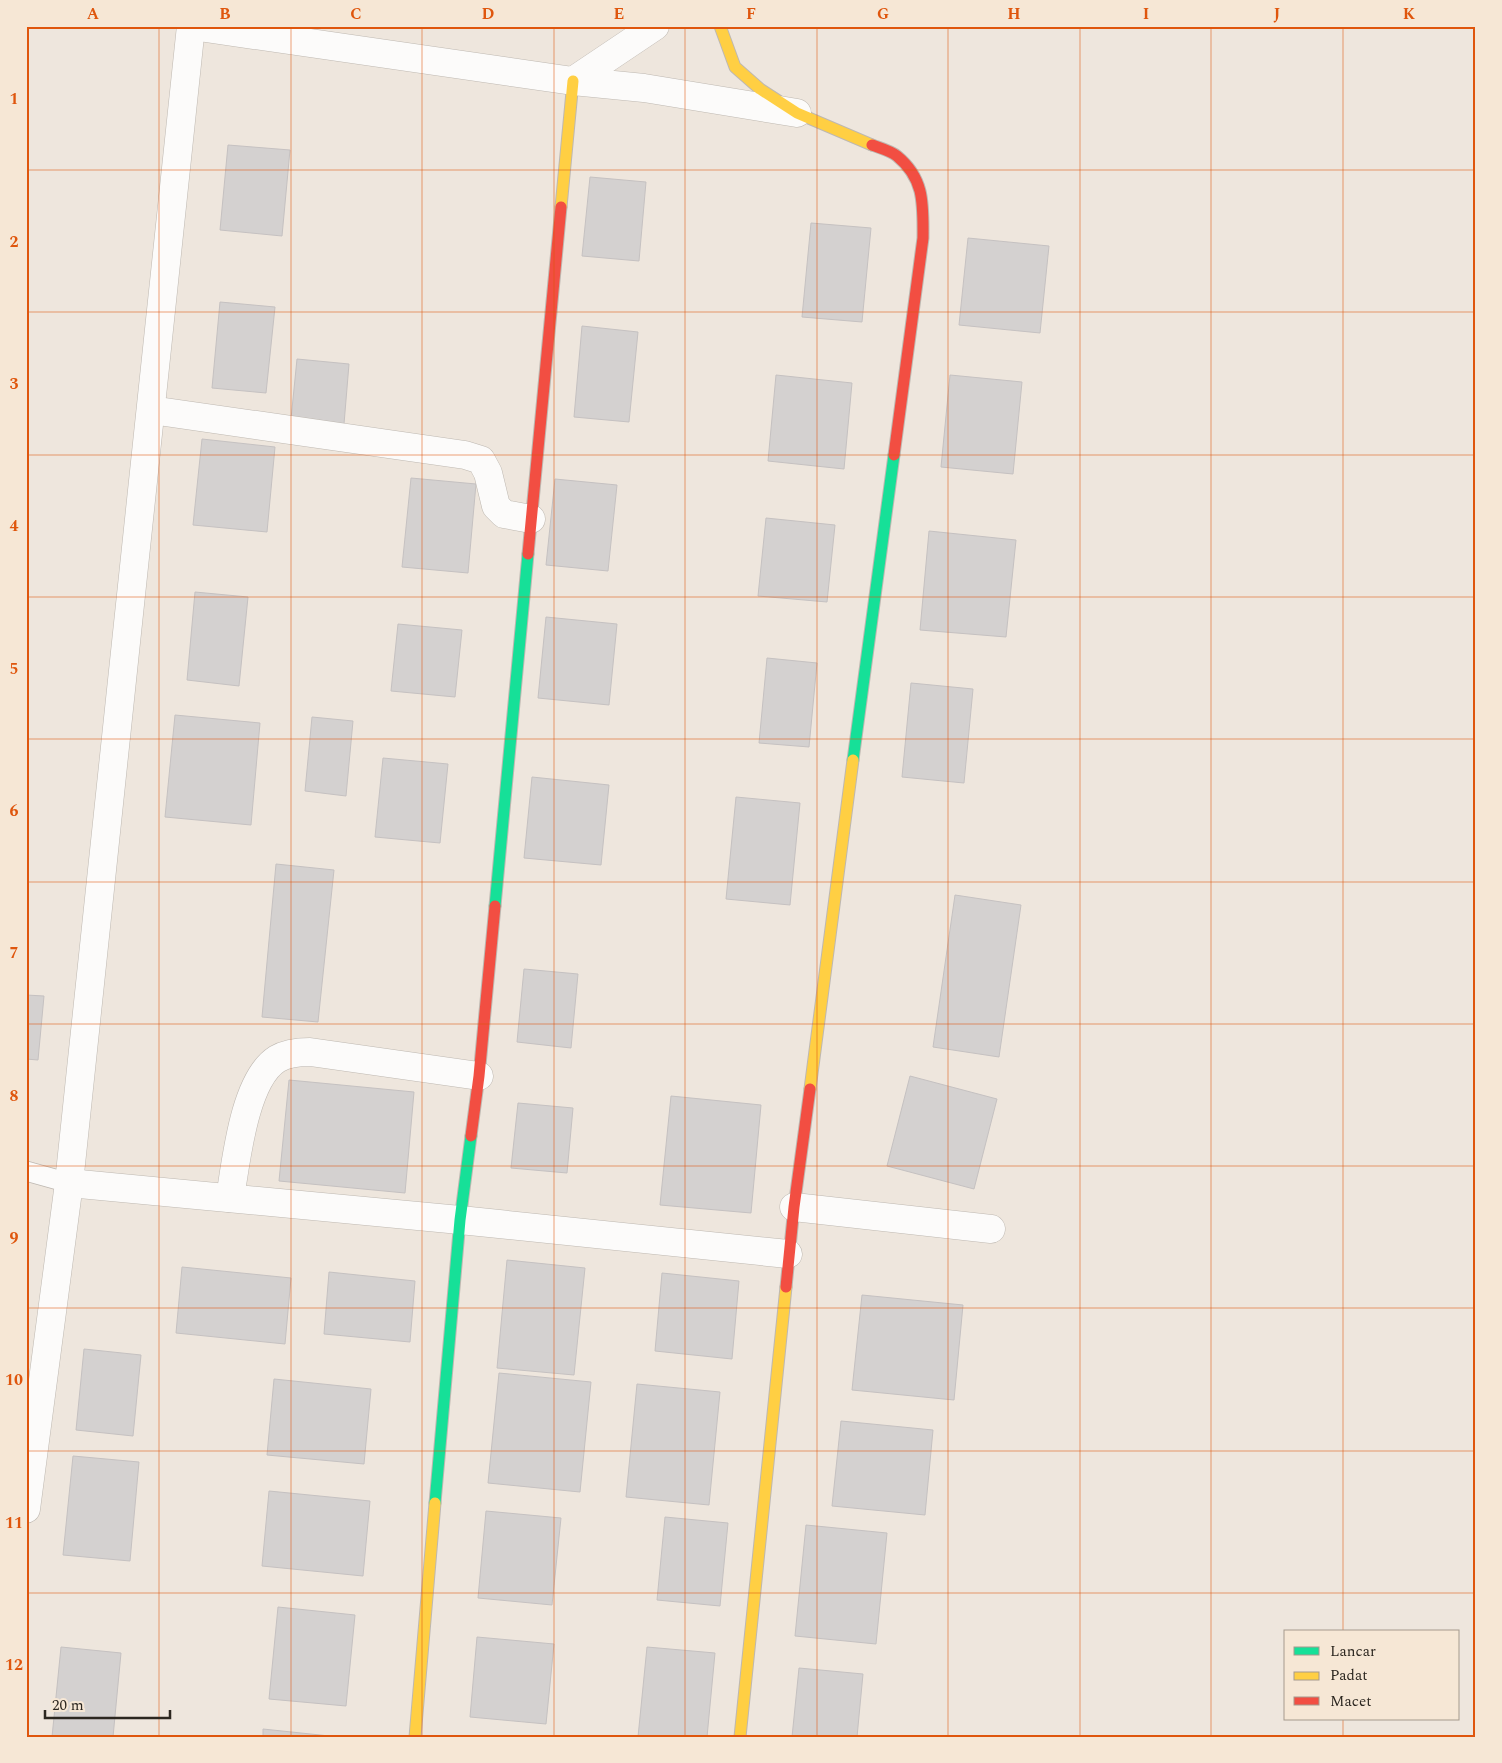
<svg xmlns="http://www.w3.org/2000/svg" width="1502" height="1763" font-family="Spectral,serif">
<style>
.building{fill:#d4d1d0;stroke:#c5c1c1}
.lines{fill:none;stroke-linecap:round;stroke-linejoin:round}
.lane-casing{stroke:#beb8b1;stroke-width:21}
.street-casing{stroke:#beb8b1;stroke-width:29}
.fast-casing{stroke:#beb8b1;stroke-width:13}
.slow-casing{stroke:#beb8b1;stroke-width:13}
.jam-casing{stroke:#beb8b1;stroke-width:13}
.lane{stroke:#fcfbfa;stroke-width:19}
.street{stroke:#fcfbfa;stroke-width:28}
.fast{stroke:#16e098;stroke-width:11}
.slow{stroke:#ffcf43;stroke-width:11}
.jam{stroke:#f24e42;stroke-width:11}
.grid{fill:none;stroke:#df560d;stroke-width:1;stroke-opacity:0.55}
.neatline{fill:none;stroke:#df560d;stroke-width:2}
.grid-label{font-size:16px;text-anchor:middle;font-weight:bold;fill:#df560d}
</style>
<rect width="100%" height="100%" fill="#eee6dd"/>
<g class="building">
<path d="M 228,145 L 290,150 L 282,236 L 220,230 Z"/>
<path d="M 590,177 L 646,182 L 639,261 L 582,256 Z"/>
<path d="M 811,223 L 871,228 L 862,322 L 802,317 Z"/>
<path d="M 968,238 L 1049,246 L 1040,333 L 959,325 Z"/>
<path d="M 220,302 L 275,307 L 266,393 L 212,388 Z"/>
<path d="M 582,326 L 638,332 L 629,422 L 574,417 Z"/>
<path d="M 297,359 L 349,364 L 344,424 L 291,419 Z"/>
<path d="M 776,375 L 852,383 L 844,469 L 768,461 Z"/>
<path d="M 950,375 L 1022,382 L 1013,474 L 941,467 Z"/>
<path d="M 202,439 L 275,447 L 267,532 L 193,525 Z"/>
<path d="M 411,478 L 476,484 L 468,573 L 402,567 Z"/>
<path d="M 555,479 L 617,485 L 608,571 L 546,565 Z"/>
<path d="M 766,518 L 835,525 L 827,602 L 758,596 Z"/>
<path d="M 929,531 L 1016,540 L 1006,637 L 920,630 Z"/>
<path d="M 195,592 L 248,597 L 239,686 L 187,680 Z"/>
<path d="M 546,617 L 617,624 L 609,705 L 538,698 Z"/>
<path d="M 398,624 L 462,630 L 455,697 L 391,691 Z"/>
<path d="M 767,658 L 817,663 L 809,747 L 759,743 Z"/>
<path d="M 911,683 L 973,689 L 964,783 L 902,777 Z"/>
<path d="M 175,715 L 260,723 L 251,825 L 165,817 Z"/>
<path d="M 312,717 L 353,721 L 346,796 L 305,791 Z"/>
<path d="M 383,758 L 448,764 L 440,843 L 375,837 Z"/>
<path d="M 532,777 L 609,785 L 601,865 L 524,858 Z"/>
<path d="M 736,797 L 800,803 L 790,905 L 726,899 Z"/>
<path d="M 276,864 L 334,870 L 318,1022 L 262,1017 Z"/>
<path d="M 955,895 L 1021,905 L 999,1057 L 933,1047 Z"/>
<path d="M 524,969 L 578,974 L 571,1048 L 517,1042 Z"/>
<path d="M 26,995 L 44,996 L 38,1060 L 26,1059 Z"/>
<path d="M 910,1076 L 997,1099 L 974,1189 L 887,1166 Z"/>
<path d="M 289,1080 L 414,1092 L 405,1193 L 279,1181 Z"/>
<path d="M 671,1096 L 761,1105 L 751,1213 L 660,1205 Z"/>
<path d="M 518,1103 L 573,1108 L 567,1173 L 511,1168 Z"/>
<path d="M 507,1260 L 585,1268 L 574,1375 L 497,1368 Z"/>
<path d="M 182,1267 L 291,1278 L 285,1344 L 176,1333 Z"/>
<path d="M 329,1272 L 415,1281 L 410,1342 L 324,1334 Z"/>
<path d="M 662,1273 L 739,1281 L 732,1359 L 655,1351 Z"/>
<path d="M 862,1295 L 963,1305 L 954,1400 L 852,1390 Z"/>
<path d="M 84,1349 L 141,1355 L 133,1436 L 76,1430 Z"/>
<path d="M 499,1373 L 591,1382 L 580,1492 L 488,1483 Z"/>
<path d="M 274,1379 L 371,1389 L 364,1464 L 267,1455 Z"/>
<path d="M 637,1384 L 720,1392 L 709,1505 L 626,1497 Z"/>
<path d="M 841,1421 L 933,1430 L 925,1515 L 832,1506 Z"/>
<path d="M 73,1456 L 139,1462 L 130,1561 L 63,1555 Z"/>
<path d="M 269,1491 L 370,1501 L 363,1576 L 262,1566 Z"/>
<path d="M 486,1511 L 561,1518 L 552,1605 L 478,1598 Z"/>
<path d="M 665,1517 L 728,1523 L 720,1606 L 657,1600 Z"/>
<path d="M 806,1525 L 887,1533 L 876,1644 L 795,1636 Z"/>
<path d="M 278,1607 L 355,1615 L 346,1706 L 269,1699 Z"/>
<path d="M 477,1637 L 554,1644 L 546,1724 L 470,1717 Z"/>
<path d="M 61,1647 L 121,1653 L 113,1737 L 52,1737 Z"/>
<path d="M 647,1647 L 715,1653 L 707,1737 L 638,1737 Z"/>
<path d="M 799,1668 L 863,1674 L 857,1737 L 792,1737 Z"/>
<path d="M 263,1729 L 339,1737 L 263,1737 Z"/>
</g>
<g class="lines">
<defs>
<path id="lane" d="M 26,1171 L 69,1183"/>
<g id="street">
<path d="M 192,26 L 573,81 L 644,88 L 797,113"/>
<path d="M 573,81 L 655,26"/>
<path d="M 151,410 L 465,455 L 481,460 L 488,473 L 496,506 L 504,514 L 531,519"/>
<path d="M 69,1183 L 460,1220 L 788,1254"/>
<path d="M 230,1198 C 236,1162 244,1080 277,1059 C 287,1053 298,1052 310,1052 L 479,1076"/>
<path d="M 794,1207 L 991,1229"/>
<path d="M 26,1509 L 69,1183 L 191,26"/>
</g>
<g id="fast">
<path d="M 853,760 L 894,455"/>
<path d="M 495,906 L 528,554"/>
<path d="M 435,1503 L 460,1220 L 471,1136"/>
</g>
<g id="slow">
<path d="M 720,26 L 735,67 L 760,89 L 797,113 L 872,145"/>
<path d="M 561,207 L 573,81"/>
<path d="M 810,1089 L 853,760"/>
<path d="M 415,1737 L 435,1503"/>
<path d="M 740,1737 L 786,1287"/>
</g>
<g id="jam">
<path d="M 872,145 C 880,148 891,151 897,156 C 925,179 923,205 923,238 L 894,455"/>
<path d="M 528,554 L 561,207"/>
<path d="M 471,1136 L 479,1076 L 495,906"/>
<path d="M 786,1287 L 794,1207 L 810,1089"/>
</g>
</defs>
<use href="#lane" class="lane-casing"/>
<use href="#street" class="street-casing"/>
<use href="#fast" class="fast-casing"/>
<use href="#slow" class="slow-casing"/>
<use href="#jam" class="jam-casing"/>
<use href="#lane" class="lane"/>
<use href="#street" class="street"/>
<use href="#fast" class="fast"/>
<use href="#slow" class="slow"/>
<use href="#jam" class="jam"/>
</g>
<path class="grid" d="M 159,26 L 159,1737M 291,26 L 291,1737M 422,26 L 422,1737M 554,26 L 554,1737M 685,26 L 685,1737M 817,26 L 817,1737M 948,26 L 948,1737M 1080,26 L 1080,1737M 1211,26 L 1211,1737M 1343,26 L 1343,1632M 26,170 L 1476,170M 26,312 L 1476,312M 26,455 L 1476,455M 26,597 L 1476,597M 26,739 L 1476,739M 26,882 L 1476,882M 26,1024 L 1476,1024M 26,1166 L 1476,1166M 26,1308 L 1476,1308M 26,1451 L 1476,1451M 26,1593 L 1476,1593M 1343,1719 L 1343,1737"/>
<rect width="1502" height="1763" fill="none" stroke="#f6e7d5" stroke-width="55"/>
<rect x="1284" y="1630" width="175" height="90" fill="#f6e7d5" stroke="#a59a8d"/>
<rect x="1294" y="1647" width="25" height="8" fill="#16e098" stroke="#a59a8d"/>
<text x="1330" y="1656" font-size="15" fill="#2c2720">Lancar</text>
<rect x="1294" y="1672" width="25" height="8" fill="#ffcf43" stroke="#a59a8d"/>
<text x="1330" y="1680" font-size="15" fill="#2c2720">Padat</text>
<rect x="1294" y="1697" width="25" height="8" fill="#f24e42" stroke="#a59a8d"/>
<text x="1330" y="1706" font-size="15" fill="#2c2720">Macet</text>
<path d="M45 1710v8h125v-8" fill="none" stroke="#2c2720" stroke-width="2.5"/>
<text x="52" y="1710" font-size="15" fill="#2c2720" stroke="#f6e7d5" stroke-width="4" paint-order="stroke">20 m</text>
<rect x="28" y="28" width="1446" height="1708" class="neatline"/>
<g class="grid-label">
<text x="93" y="19">A</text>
<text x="225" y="19">B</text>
<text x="356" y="19">C</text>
<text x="488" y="19">D</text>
<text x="619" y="19">E</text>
<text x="751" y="19">F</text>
<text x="883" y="19">G</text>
<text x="1014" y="19">H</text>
<text x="1146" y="19">I</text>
<text x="1277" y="19">J</text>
<text x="1409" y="19">K</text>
<text x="14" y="104">1</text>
<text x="14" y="247">2</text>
<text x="14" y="389">3</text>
<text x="14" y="531">4</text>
<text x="14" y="674">5</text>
<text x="14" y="816">6</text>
<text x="14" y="958">7</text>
<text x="14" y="1101">8</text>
<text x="14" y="1243">9</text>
<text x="14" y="1385">10</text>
<text x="14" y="1528">11</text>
<text x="14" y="1670">12</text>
</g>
</svg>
